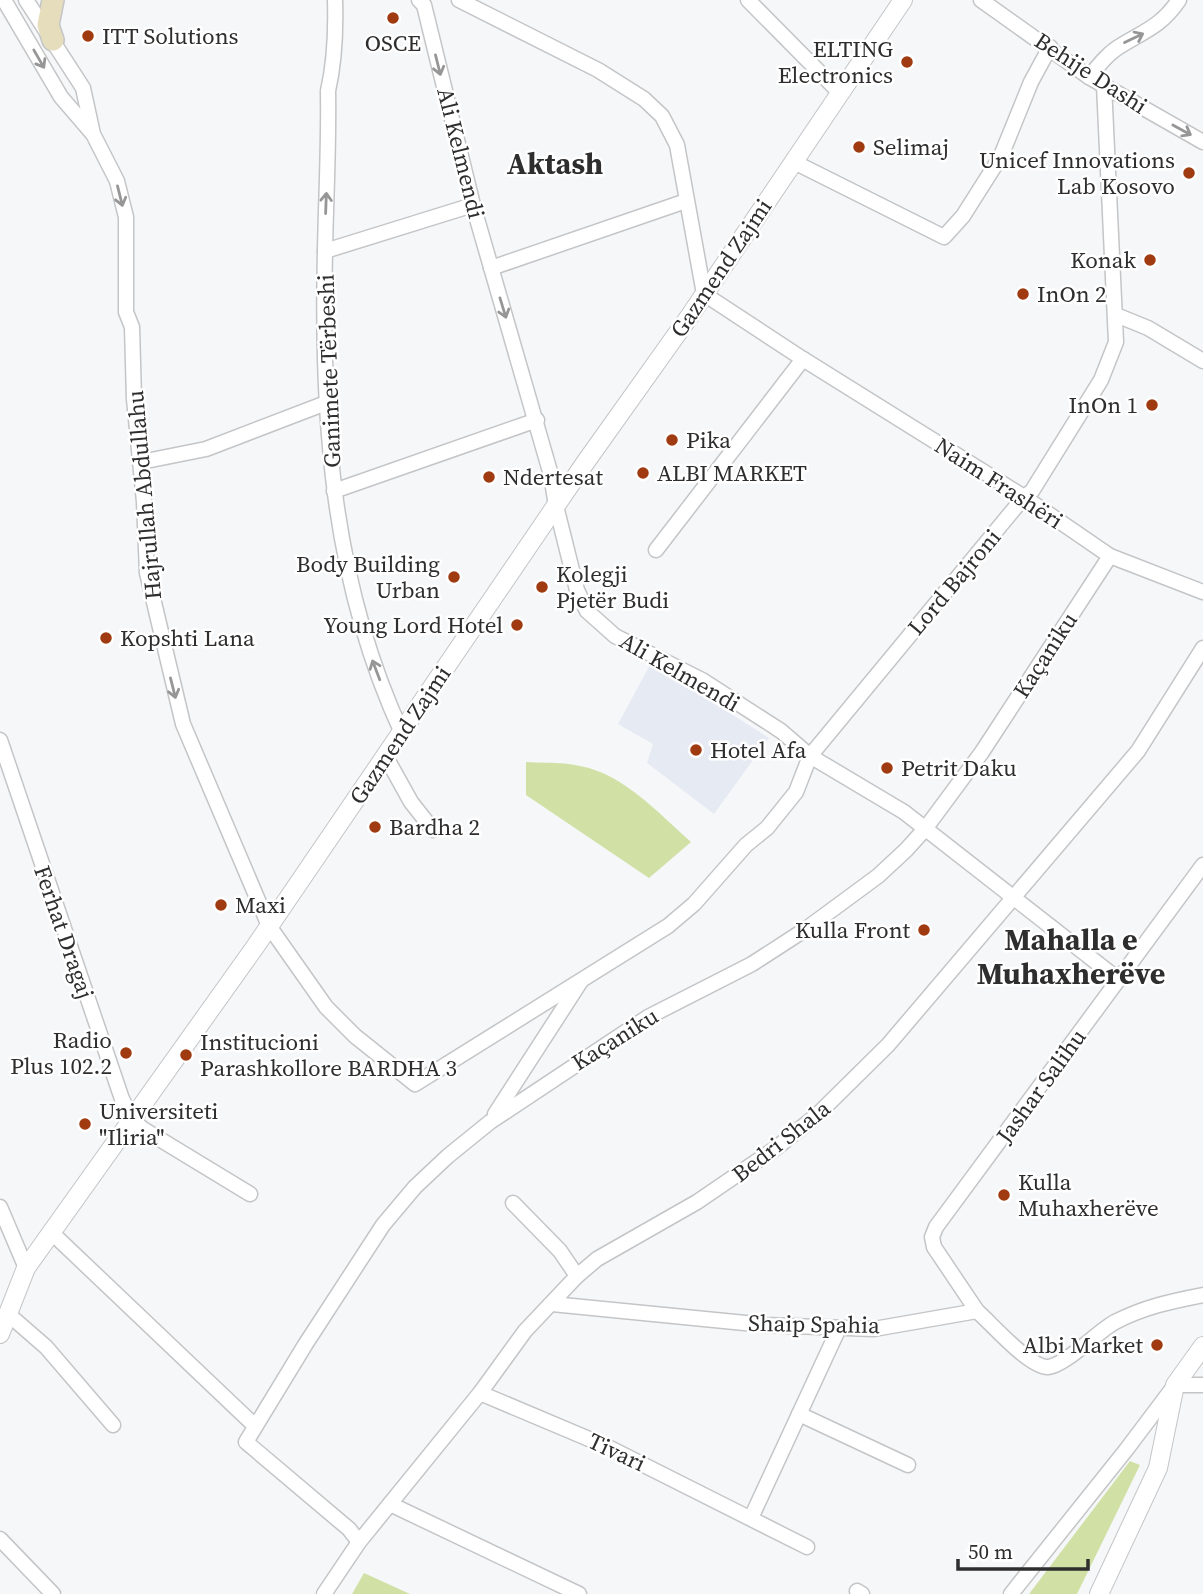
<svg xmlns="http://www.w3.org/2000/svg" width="1203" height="1594" font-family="'Source Serif 4',serif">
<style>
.built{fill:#e6eaf3}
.green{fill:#d1e1a5}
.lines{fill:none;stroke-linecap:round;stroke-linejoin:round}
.minor-casing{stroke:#c4c5c7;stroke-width:17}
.tertiary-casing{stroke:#c4c5c7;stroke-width:20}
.secondary-casing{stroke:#c4c5c7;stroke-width:24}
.minor{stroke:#fff;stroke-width:14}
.tertiary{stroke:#fff;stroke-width:18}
.secondary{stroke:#e5ddbb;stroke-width:21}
.oneway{stroke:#969697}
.poi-dot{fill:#a03a11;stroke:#fff;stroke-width:2.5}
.labels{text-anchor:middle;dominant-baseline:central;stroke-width:5;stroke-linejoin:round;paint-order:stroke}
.poi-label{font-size:23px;fill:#2e2e2f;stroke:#fff;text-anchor:start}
.street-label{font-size:23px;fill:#2e2e2f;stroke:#fff}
.district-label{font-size:30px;font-weight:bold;fill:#2e2e2f;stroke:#fff}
</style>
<rect width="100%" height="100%" fill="#f6f7f9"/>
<path class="built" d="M 651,663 L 769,738 L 714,814 L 647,763 L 653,744 L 618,724 Z"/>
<g class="green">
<path d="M 526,762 C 544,763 563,762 580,766 C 624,774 659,814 691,842 L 649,878 L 526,795 Z"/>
<path d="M 1130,1461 L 1140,1465 L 1077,1594 L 1029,1594 Z"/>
<path d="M 364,1573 L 410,1594 L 352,1594 Z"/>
</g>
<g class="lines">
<defs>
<g id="minor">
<path d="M 4,0 L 61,97 L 92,133"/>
<path d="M 26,0 L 83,88 L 93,134 L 117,181 L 126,217 L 126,312 L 132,327 L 134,399 L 144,502 L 147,573 L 183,724 L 269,926 L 326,1007 L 355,1036 L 415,1084 L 668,926 L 694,904 L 746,845 L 767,828 L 796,792 L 810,756 L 1024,497 L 1032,491 L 1101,380 L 1116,342 L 1104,85"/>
<path d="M 335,0 C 336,32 335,60 328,91 C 329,144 326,197 325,250 C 321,416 331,580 402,733"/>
<path d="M 419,0 L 424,5 L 473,205 L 551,475 L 556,506 L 577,590 L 587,611 L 615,636 L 702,680 L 781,731 L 810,756 L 904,812 L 1119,980"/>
<path d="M 459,0 L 598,70 L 644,99 L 662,116 L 677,145 L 704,294 L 803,359 L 1024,497 L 1110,556 L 1203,592"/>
<path d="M 748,0 L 839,92"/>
<path d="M 981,0 L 1089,77 L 1203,142"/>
<path d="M 1089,77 C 1099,65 1109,52 1122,45 C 1147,30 1162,25 1179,0"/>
<path d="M 794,162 L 944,237 L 963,216 L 1001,156 L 1031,82 L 1050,47"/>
<path d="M 325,251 L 473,205"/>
<path d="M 491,268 L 686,201"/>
<path d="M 1116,315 L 1148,328 L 1203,361"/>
<path d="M 141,462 L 206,449 L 326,403"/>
<path d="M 334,491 L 537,420"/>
<path d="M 656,550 L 803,359"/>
<path d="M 0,740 L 122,1099 L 133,1121 L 143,1129 L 250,1194"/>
<path d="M 386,757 L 411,802 L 433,830"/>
<path d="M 495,1114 L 581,981"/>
<path d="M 513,1203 L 560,1251 L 577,1276"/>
<path d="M 0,1207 L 26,1268"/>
<path d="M 52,1233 L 255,1426"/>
<path d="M 552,1304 L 765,1325 L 874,1329 L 977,1311 C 992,1324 1030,1368 1048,1367 C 1065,1366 1098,1331 1115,1322 C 1144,1307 1172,1301 1203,1295"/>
<path d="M 977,1311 L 934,1247 L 932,1237 L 936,1227 L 1203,865"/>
<path d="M 8,1314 L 46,1347 L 113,1425"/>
<path d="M 480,1393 L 608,1447 L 807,1547"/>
<path d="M 799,1414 L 908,1465"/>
<path d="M 390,1504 L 579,1594"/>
<path d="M 751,1518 L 839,1328"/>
<path d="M 0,1539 L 53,1594"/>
<path d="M 359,1542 L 349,1529 L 246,1442 L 305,1345 L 383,1225 L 415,1187 L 448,1156 L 490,1122 L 648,1017 L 752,964 L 806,929 L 878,876 L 906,850 L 925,829 L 982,752 L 1110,556"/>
<path d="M 857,1591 L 862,1594"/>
<path d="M 324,1594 L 359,1542 L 480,1393 L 525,1331 L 577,1276 L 597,1259 L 697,1202 L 776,1148 L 816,1116 L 888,1045 L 1138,751 L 1203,648"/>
<path d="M 1011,1594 L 1126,1450 L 1175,1385 L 1203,1385"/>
</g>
<g id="tertiary">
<path d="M 0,1334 L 26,1268 L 255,947 L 585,463 L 689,317 L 903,0"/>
<path d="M 1099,1594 L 1158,1468 L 1175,1385 L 1203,1346"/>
</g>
<path id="secondary" d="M 53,0 L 48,25 L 53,40"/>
</defs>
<use href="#minor" class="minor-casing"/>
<use href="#tertiary" class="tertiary-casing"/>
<use href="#secondary" class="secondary-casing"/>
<use href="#minor" class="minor"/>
<use href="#tertiary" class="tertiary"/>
<use href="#secondary" class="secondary"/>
</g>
<defs><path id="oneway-shaft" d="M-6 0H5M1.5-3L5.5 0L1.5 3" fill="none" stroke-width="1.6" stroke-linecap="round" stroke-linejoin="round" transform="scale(1.75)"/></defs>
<g class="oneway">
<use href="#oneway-shaft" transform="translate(1134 38) rotate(-26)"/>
<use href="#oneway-shaft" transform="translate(39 59) rotate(60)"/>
<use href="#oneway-shaft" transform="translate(438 65) rotate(76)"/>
<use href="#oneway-shaft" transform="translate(1182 130) rotate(29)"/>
<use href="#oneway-shaft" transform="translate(120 196) rotate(76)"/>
<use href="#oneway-shaft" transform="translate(326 203) rotate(-88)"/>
<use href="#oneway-shaft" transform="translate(503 308) rotate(73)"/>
<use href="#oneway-shaft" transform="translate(376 670) rotate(-111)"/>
<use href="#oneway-shaft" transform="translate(173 688) rotate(76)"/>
</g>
<g class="poi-dot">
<circle cx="393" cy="18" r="7"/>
<circle cx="88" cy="36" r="7"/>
<circle cx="907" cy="62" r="7"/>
<circle cx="859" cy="147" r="7"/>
<circle cx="1189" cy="173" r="7"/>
<circle cx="1150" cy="260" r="7"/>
<circle cx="1023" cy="294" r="7"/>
<circle cx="1152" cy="405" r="7"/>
<circle cx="672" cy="440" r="7"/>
<circle cx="643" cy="473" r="7"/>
<circle cx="489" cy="477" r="7"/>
<circle cx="454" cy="577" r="7"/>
<circle cx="542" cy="587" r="7"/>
<circle cx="517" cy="625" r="7"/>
<circle cx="106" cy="638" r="7"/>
<circle cx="696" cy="750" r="7"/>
<circle cx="887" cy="768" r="7"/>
<circle cx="375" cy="827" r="7"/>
<circle cx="221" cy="905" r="7"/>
<circle cx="924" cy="930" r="7"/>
<circle cx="126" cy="1053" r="7"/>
<circle cx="186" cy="1055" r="7"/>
<circle cx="85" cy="1124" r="7"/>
<circle cx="1004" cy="1195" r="7"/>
<circle cx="1157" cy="1345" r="7"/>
</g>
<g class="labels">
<g class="poi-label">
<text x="102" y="36">ITT Solutions</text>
<text x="393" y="43" text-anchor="middle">OSCE</text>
<text x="893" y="49" text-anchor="end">ELTING<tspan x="893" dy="26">Electronics</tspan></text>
<text x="873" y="147">Selimaj</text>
<text x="1175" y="160" text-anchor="end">Unicef Innovations<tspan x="1175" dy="26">Lab Kosovo</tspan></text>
<text x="1136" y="260" text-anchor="end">Konak</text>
<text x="1037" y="294">InOn 2</text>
<text x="1138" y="405" text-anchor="end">InOn 1</text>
<text x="686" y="440">Pika</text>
<text x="657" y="473">ALBI MARKET</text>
<text x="503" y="477">Ndertesat</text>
<text x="440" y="564" text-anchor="end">Body Building<tspan x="440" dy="26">Urban</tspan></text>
<text x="556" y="574">Kolegji<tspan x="556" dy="26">Pjetër Budi</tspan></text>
<text x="503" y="625" text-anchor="end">Young Lord Hotel</text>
<text x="120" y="638">Kopshti Lana</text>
<text x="710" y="750">Hotel Afa</text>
<text x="901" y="768">Petrit Daku</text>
<text x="389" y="827">Bardha 2</text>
<text x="235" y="905">Maxi</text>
<text x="910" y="930" text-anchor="end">Kulla Front</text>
<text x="112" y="1040" text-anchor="end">Radio<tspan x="112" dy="26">Plus 102.2</tspan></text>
<text x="200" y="1042">Institucioni<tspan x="200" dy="26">Parashkollore BARDHA 3</tspan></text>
<text x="99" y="1111">Universiteti<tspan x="99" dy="26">"Iliria"</tspan></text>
<text x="1018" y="1182">Kulla<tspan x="1018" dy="26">Muhaxherëve</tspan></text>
<text x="1143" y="1345" text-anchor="end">Albi Market</text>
</g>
<g class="street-label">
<text transform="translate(1091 73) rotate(33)">Behije Dashi</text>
<text transform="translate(461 153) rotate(76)">Ali Kelmendi</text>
<text transform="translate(721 268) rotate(-56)">Gazmend Zajmi</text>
<text transform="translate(329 371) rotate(-92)">Ganimete Tërbeshi</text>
<text transform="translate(999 483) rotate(33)">Naim Frashëri</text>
<text transform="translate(144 495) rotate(-95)">Hajrullah Abdullahu</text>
<text transform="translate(954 582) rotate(-50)">Lord Bajroni</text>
<text transform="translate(1045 655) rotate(-57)">Kaçaniku</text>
<text transform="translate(680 672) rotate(30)">Ali Kelmendi</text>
<text transform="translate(400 735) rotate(-56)">Gazmend Zajmi</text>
<text transform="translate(64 932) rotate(71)">Ferhat Dragaj</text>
<text transform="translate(615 1039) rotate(-32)">Kaçaniku</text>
<text transform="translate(1041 1086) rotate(-54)">Jashar Salihu</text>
<text transform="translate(781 1141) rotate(-38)">Bedri Shala</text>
<text transform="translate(814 1324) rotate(1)">Shaip Spahia</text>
<text transform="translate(617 1452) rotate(25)">Tivari</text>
</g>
<g class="district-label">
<text x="555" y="163">Aktash</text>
<text x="1071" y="939">Mahalla e<tspan x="1071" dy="34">Muhaxherëve</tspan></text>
</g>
</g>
<path d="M958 1559v10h130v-10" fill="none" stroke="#2e2e2f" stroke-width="3.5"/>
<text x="968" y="1559" font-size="21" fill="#2e2e2f" stroke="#ffffff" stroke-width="5" paint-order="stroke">50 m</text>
</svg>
